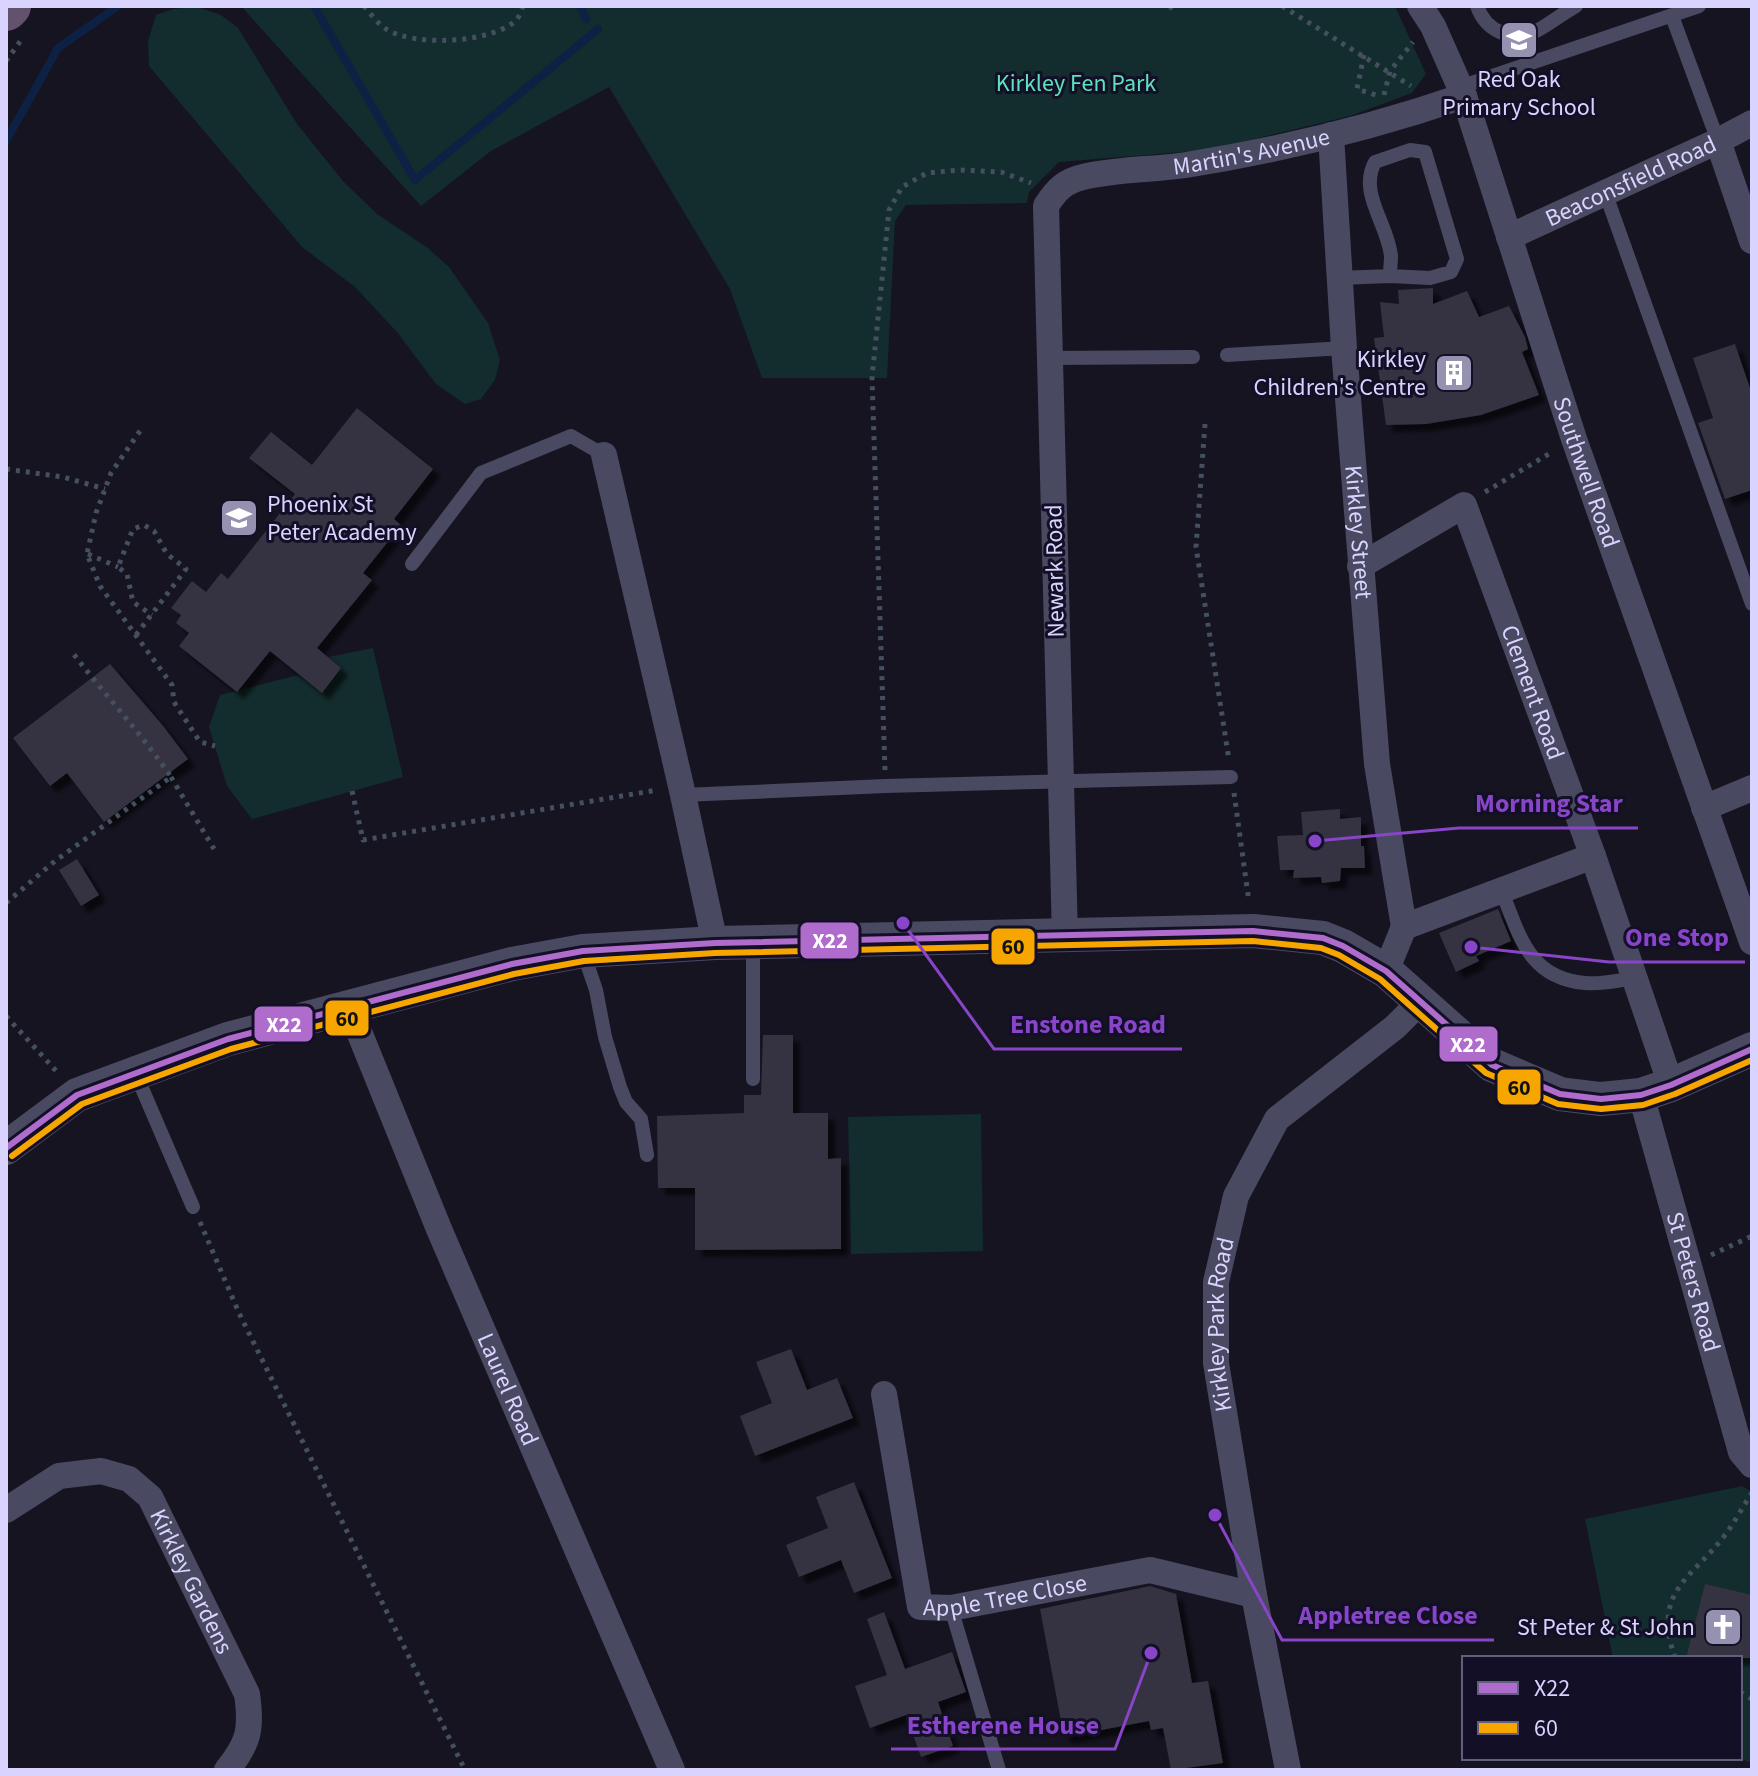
<svg xmlns="http://www.w3.org/2000/svg" width="1758" height="1776" font-family="'Source Sans 3',sans-serif">
<style>
.green{fill:#132c2d}
.lines{fill:none;stroke-linecap:round;stroke-linejoin:round}
.stream{stroke:#0d2144;stroke-width:8}
.building{fill:#343243;filter:url(#shadow)}
.path{stroke:#44505f;stroke-width:5;stroke-dasharray:4 6;stroke-linecap:butt}
.service{stroke:#4a4962;stroke-width:14}
.minor{stroke:#4a4962;stroke-width:26}
.tertiary{stroke:#4a4962;stroke-width:34}
.trunk{stroke:#62526e;stroke-width:44}
.bus-1-casing{stroke:#130f26;stroke-width:12}
.bus-2-casing{stroke:#130f26;stroke-width:12}
.bus-1{stroke:#b06ccc;stroke-width:6}
.bus-2{stroke:#f7a600;stroke-width:6}
.labels{text-anchor:middle;dominant-baseline:central;stroke-width:6;stroke-linejoin:round;paint-order:stroke}
.poi-label{font-size:24px;fill:#d9d4ff;stroke:#130f26;text-anchor:end}
.park-label{font-size:24px;fill:#5fe0c0;stroke:#130f26}
.street-label{font-size:24px;fill:#d9d4ff;stroke:#130f26}
.leader{fill:none;stroke:#8945c9;stroke-width:3}
.callout-dot{fill:#8945c9;stroke:#130f26;stroke-width:3}
.callout-label{font-size:26px;text-anchor:middle;font-weight:bold;fill:#8945c9;stroke:#130f26;stroke-width:6;stroke-linejoin:round;paint-order:stroke}
.line-badge{stroke:#130f26;stroke-width:3}
.badge-label{font-size:22px;text-anchor:middle;font-weight:bold;fill:#fff}
.pale-badge-label{font-size:22px;text-anchor:middle;font-weight:bold;fill:#111}
</style>
<defs>
<filter id="shadow"><feDropShadow dx="7" dy="7" stdDeviation="2" flood-color="#0009"/></filter>
</defs>
<rect width="100%" height="100%" fill="#161421"/>
<g class="green">
<path d="M 241,6 L 1395,6 L 1426,74 L 1412,93 L 1350,116 L 1208,150 L 1059,162 L 1029,192 L 1027,203 L 906,205 L 895,221 L 887,378 L 762,378 L 730,289 L 609,87 L 491,151 L 421,206 Z"/>
<path d="M 197,7 L 221,15 L 238,28 L 297,124 L 343,181 L 377,214 L 428,248 L 449,267 L 488,323 L 500,360 L 495,380 L 481,399 L 465,404 L 436,384 L 397,332 L 355,287 L 302,247 L 149,66 L 148,41 L 156,15 L 173,9 Z"/>
<path d="M 373,648 L 403,777 L 252,819 L 227,786 L 209,727 L 220,695 L 298,675 L 322,692 L 341,668 L 328,657 Z"/>
<path d="M 981,1114 L 983,1251 L 851,1254 L 848,1117 Z"/>
<path d="M 1742,1486 L 1752,1492 L 1752,1763 L 1738,1758 L 1740,1758 L 1740,1658 L 1613,1658 L 1585,1519 Z"/>
</g>
<g class="lines">
<g class="stream">
<path d="M 314,6 L 415,180 L 598,29"/>
<path d="M 580,6 L 586,19"/>
<path d="M 6,141 L 58,48 L 118,6"/>
</g>
</g>
<g class="building">
<path d="M 1433,288 L 1433,304 L 1467,291 L 1479,317 L 1509,306 L 1525,337 L 1528,349 L 1522,352 L 1539,395 L 1481,415 L 1426,424 L 1386,425 L 1374,338 L 1384,337 L 1380,302 L 1399,304 L 1398,290 Z"/>
<path d="M 1735,344 L 1752,394 L 1752,490 L 1725,499 L 1698,423 L 1713,418 L 1693,358 Z"/>
<path d="M 357,408 L 433,469 L 394,519 L 401,525 L 363,573 L 372,580 L 317,648 L 341,668 L 322,693 L 270,651 L 237,692 L 179,646 L 189,633 L 176,623 L 181,615 L 171,608 L 192,581 L 206,592 L 221,573 L 228,579 L 295,494 L 249,458 L 271,432 L 312,465 Z"/>
<path d="M 110,664 L 164,727 L 188,759 L 104,822 L 67,773 L 50,786 L 13,738 Z"/>
<path d="M 1340,809 L 1340,819 L 1361,817 L 1361,846 L 1364,846 L 1365,868 L 1341,868 L 1340,881 L 1322,883 L 1321,877 L 1293,878 L 1294,870 L 1280,870 L 1277,836 L 1303,835 L 1301,812 Z"/>
<path d="M 77,859 L 99,895 L 81,906 L 59,870 Z"/>
<path d="M 1498,909 L 1511,941 L 1476,956 L 1479,961 L 1456,972 L 1439,933 Z"/>
<path d="M 763,1035 L 793,1035 L 793,1113 L 828,1113 L 828,1159 L 841,1158 L 841,1249 L 695,1250 L 695,1188 L 658,1188 L 657,1116 L 744,1113 L 744,1095 L 761,1095 Z"/>
<path d="M 791,1349 L 807,1390 L 837,1378 L 853,1418 L 755,1456 L 740,1416 L 772,1403 L 756,1362 Z"/>
<path d="M 854,1482 L 892,1578 L 854,1593 L 841,1560 L 799,1577 L 786,1545 L 828,1528 L 816,1497 Z"/>
<path d="M 1705,1584 L 1752,1595 L 1752,1658 L 1686,1658 Z"/>
<path d="M 1150,1586 L 1176,1594 L 1192,1683 L 1208,1681 L 1223,1763 L 1171,1770 L 1163,1728 L 1151,1730 L 1149,1721 L 1064,1737 L 1040,1609 Z"/>
<path d="M 884,1612 L 905,1669 L 952,1652 L 966,1692 L 938,1702 L 953,1746 L 921,1757 L 906,1715 L 870,1728 L 855,1686 L 887,1675 L 867,1619 Z"/>
</g>
<g class="lines">
<g class="path">
<path d="M 364,6 C 370,13 378,24 386,29 C 414,47 488,43 514,22 C 519,19 521,11 523,6"/>
<path d="M 1282,6 L 1411,86"/>
<path d="M 1169,9 L 1172,6"/>
<path d="M 1364,55 L 1357,89 L 1379,96"/>
<path d="M 6,61 L 22,39"/>
<path d="M 1384,95 L 1390,71 L 1413,42"/>
<path d="M 1205,424 L 1196,547 L 1229,760"/>
<path d="M 140,431 L 111,473 L 96,513 L 87,554 L 100,586 L 172,685 L 174,702 L 200,742 L 215,746"/>
<path d="M 6,469 L 63,477 L 105,489"/>
<path d="M 1485,492 L 1552,452"/>
<path d="M 88,554 L 118,567"/>
<path d="M 136,635 L 186,569 L 167,554 L 154,531 L 144,525 L 133,529 L 118,567 L 127,574 L 133,602 L 152,615"/>
<path d="M 885,770 L 872,378 L 889,210 L 902,187 L 927,173 L 960,170 L 1001,172 L 1031,183"/>
<path d="M 171,777 L 214,849"/>
<path d="M 352,791 L 363,840 L 657,790"/>
<path d="M 1234,793 L 1249,902"/>
<path d="M 6,903 L 55,861 L 171,777 C 141,733 105,695 72,652"/>
<path d="M 6,1016 L 58,1073"/>
<path d="M 200,1222 L 239,1313 L 465,1770"/>
<path d="M 1711,1255 L 1752,1236"/>
<path d="M 1675,1658 C 1652,1590 1691,1580 1725,1535 C 1735,1522 1743,1506 1752,1493"/>
<path d="M 1740,1692 L 1752,1699"/>
</g>
<g class="service">
<path d="M 1477,6 C 1486,32 1513,43 1538,30 C 1551,23 1563,13 1576,6"/>
<path d="M 1672,16 L 1718,141"/>
<path d="M 1460,87 L 1699,6"/>
<path d="M 1605,192 L 1752,604"/>
<path d="M 1340,278 L 1390,276 L 1430,278 L 1451,272 L 1457,259 L 1425,152 L 1410,150 L 1375,162 C 1358,193 1388,224 1391,256 C 1391,262 1390,269 1390,276"/>
<path d="M 1227,355 L 1344,348"/>
<path d="M 1050,358 L 1193,357"/>
<path d="M 412,564 L 481,473 L 571,436 L 604,455"/>
<path d="M 683,795 L 885,786 L 1231,777"/>
<path d="M 1502,892 C 1520,937 1529,978 1585,983 C 1601,985 1620,980 1636,978"/>
<path d="M 583,952 L 596,990 L 605,1037 L 620,1087 L 626,1102 L 641,1119 L 647,1155"/>
<path d="M 135,1072 L 193,1207"/>
<path d="M 753,1079 L 753,942"/>
<path d="M 951,1608 L 999,1770"/>
</g>
<g class="minor">
<path id="s1" d="M 1420,6 L 1433,26 L 1464,96 L 1574,439 L 1752,942"/>
<path id="s2" d="M 1331,135 L 1344,348 L 1377,764 L 1404,927"/>
<path d="M 1718,141 L 1752,241"/>
<path id="s3" d="M 1509,237 L 1718,141 L 1752,123"/>
<path d="M 604,455 L 681,786 L 715,943"/>
<path id="s4" d="M 1360,566 L 1464,505 L 1593,856 L 1671,1085"/>
<path d="M 1704,808 L 1752,788"/>
<path id="s5" d="M 1065,937 L 1046,206 C 1056,190 1065,181 1083,177 C 1116,169 1152,170 1186,165 C 1280,150 1374,127 1464,96"/>
<path d="M 1386,971 L 1404,927 L 1593,856"/>
<path id="s6" d="M 349,1007 L 439,1229 L 672,1770"/>
<path id="s7" d="M 1641,1095 L 1741,1452 L 1752,1465"/>
<path id="s8" d="M 884,1394 L 920,1607 L 951,1608 L 1150,1570 L 1254,1595"/>
<path id="s9" d="M 6,1510 L 59,1476 L 101,1471 L 129,1479 L 150,1497 L 247,1694 C 252,1729 249,1743 227,1770"/>
<path id="s10" d="M 1288,1770 L 1254,1595 L 1216,1363 L 1216,1282 L 1236,1196 L 1277,1119 L 1395,1027 L 1421,1001"/>
</g>
<path class="tertiary" d="M 6,1148 L 77,1095 L 228,1039 L 512,964 L 583,951 L 715,943 L 1253,931 L 1323,938 L 1343,946 L 1386,971 L 1492,1065 L 1560,1094 L 1601,1099 L 1641,1095 L 1671,1085 L 1752,1049"/>
<path class="trunk" d="M 6,9 L 9,6"/>
<defs>
<path id="bus-1" d="M 6,1148 L 77,1095 L 228,1039 L 512,964 L 583,951 L 715,943 L 1253,931 L 1323,938 L 1343,946 L 1386,971 L 1492,1065 L 1560,1094 L 1601,1099 L 1641,1095 L 1671,1085 L 1752,1049"/>
<path id="bus-2" d="M 12,1156 L 82,1104 L 231,1049 L 514,974 L 584,961 L 715,953 L 1253,941 L 1321,948 L 1339,955 L 1380,979 L 1486,1073 L 1558,1104 L 1601,1109 L 1643,1105 L 1675,1094 L 1752,1060"/>
</defs>
<use href="#bus-1" class="bus-1-casing"/>
<use href="#bus-2" class="bus-2-casing"/>
<use href="#bus-1" class="bus-1"/>
<use href="#bus-2" class="bus-2"/>
</g>
<defs>
<symbol id="school-square" viewBox="-11 -11 22 22"><rect x="-9" y="-9" width="18" height="18" rx="4" fill="#9591b1" stroke="#130f26"/><path d="M0-5L7-2L0 1L-7-2ZM-4 1L0 2.5L4 1V4Q0 6-4 4Z" fill="#fff"/></symbol>
<symbol id="building-square" viewBox="-11 -11 22 22"><rect x="-9" y="-9" width="18" height="18" rx="4" fill="#9591b1" stroke="#130f26"/><path d="M-4-6H4V6H1V3H-1V6H-4ZM-2.5-4.3h1.7v1.8h-1.7ZM.8-4.3h1.7v1.8H.8ZM-2.5-1h1.7V.8h-1.7ZM.8-1h1.7V.8H.8Z" fill="#fff"/></symbol>
<symbol id="church-square" viewBox="-11 -11 22 22"><rect x="-9" y="-9" width="18" height="18" rx="4" fill="#9591b1" stroke="#130f26"/><path d="M-1.2-6h2.4v3.5h3.3v2.4h-3.3V6h-2.4V-.1h-3.3v-2.4h3.3Z" fill="#fff"/></symbol>
</defs>
<g fill-rule="evenodd">
<use href="#school-square" x="1497" y="18" width="44" height="44"/>
<use href="#building-square" x="1432" y="351" width="44" height="44"/>
<use href="#school-square" x="217" y="496" width="44" height="44"/>
<use href="#church-square" x="1701" y="1605" width="44" height="44"/>
</g>
<g class="labels">
<g class="poi-label">
<text x="1519" y="79" text-anchor="middle">Red Oak<tspan x="1519" dy="28">Primary School</tspan></text>
<text x="1426" y="359">Kirkley<tspan x="1426" dy="28">Children's Centre</tspan></text>
<text x="267" y="504" text-anchor="start">Phoenix St<tspan x="267" dy="28">Peter Academy</tspan></text>
<text x="1695" y="1627">St Peter &amp; St John</text>
</g>
<g class="park-label">
<text x="1076" y="83">Kirkley Fen Park</text>
</g>
<g class="street-label">
<text stroke="none"><textPath href="#s5" startOffset="950">Martin's Avenue</textPath></text>
<text stroke="none"><textPath href="#s3" startOffset="134">Beaconsfield Road</textPath></text>
<text stroke="none"><textPath href="#s1" startOffset="496">Southwell Road</textPath></text>
<text stroke="none"><textPath href="#s2" startOffset="398">Kirkley Street</textPath></text>
<text transform="translate(1055 571) rotate(-91)">Newark Road</text>
<text stroke="none"><textPath href="#s4" startOffset="320">Clement Road</textPath></text>
<text stroke="none"><textPath href="#s7" startOffset="194">St Peters Road</textPath></text>
<text stroke="none"><textPath href="#s10" startOffset="452">Kirkley Park Road</textPath></text>
<text stroke="none"><textPath href="#s6" startOffset="414">Laurel Road</textPath></text>
<text stroke="none"><textPath href="#s9" startOffset="256">Kirkley Gardens</textPath></text>
<text stroke="none"><textPath href="#s8" startOffset="302">Apple Tree Close</textPath></text>
</g>
</g>
<path class="leader" d="M1315 841L1459 828H1638M1471 947L1609 962H1745M903 923L994 1049H1182M1215 1515L1282 1640H1494M1151 1653L1115 1749H891"/>
<g class="callout-dot">
<circle cx="1315" cy="841" r="8"/>
<circle cx="1471" cy="947" r="8"/>
<circle cx="903" cy="923" r="8"/>
<circle cx="1215" cy="1515" r="8"/>
<circle cx="1151" cy="1653" r="8"/>
</g>
<g class="callout-label">
<text x="1549" y="812">Morning Star</text>
<text x="1677" y="946">One Stop</text>
<text x="1088" y="1033">Enstone Road</text>
<text x="1388" y="1624">Appletree Close</text>
<text x="1003" y="1734">Estherene House</text>
</g>
<g class="line-badge">
<rect x="799" y="921" width="61" height="39" rx="8" fill="#b06ccc"/>
<rect x="990" y="927" width="46" height="39" rx="8" fill="#f7a600"/>
<rect x="324" y="999" width="46" height="38" rx="8" fill="#f7a600"/>
<rect x="253" y="1005" width="61" height="38" rx="8" fill="#b06ccc"/>
<rect x="1438" y="1025" width="61" height="38" rx="8" fill="#b06ccc"/>
<rect x="1496" y="1068" width="46" height="38" rx="8" fill="#f7a600"/>
</g>
<g class="badge-label">
<text x="830" y="948">X22</text>
<text x="284" y="1032">X22</text>
<text x="1468" y="1052">X22</text>
</g>
<g class="pale-badge-label">
<text x="1013" y="954">60</text>
<text x="347" y="1026">60</text>
<text x="1519" y="1095">60</text>
</g>
<rect width="1758" height="1776" fill="none" stroke="#d9d4ff" stroke-width="16"/>
<rect x="1462" y="1656" width="280" height="104" fill="#130f26" stroke="#625e7d" stroke-width="2"/>
<rect x="1478" y="1682" width="40" height="12" fill="#b06ccc" stroke="#625e7d" stroke-width="2"/>
<text x="1534" y="1696" font-size="24" fill="#d9d4ff">X22</text>
<rect x="1478" y="1722" width="40" height="12" fill="#f7a600" stroke="#625e7d" stroke-width="2"/>
<text x="1534" y="1736" font-size="24" fill="#d9d4ff">60</text>
</svg>
